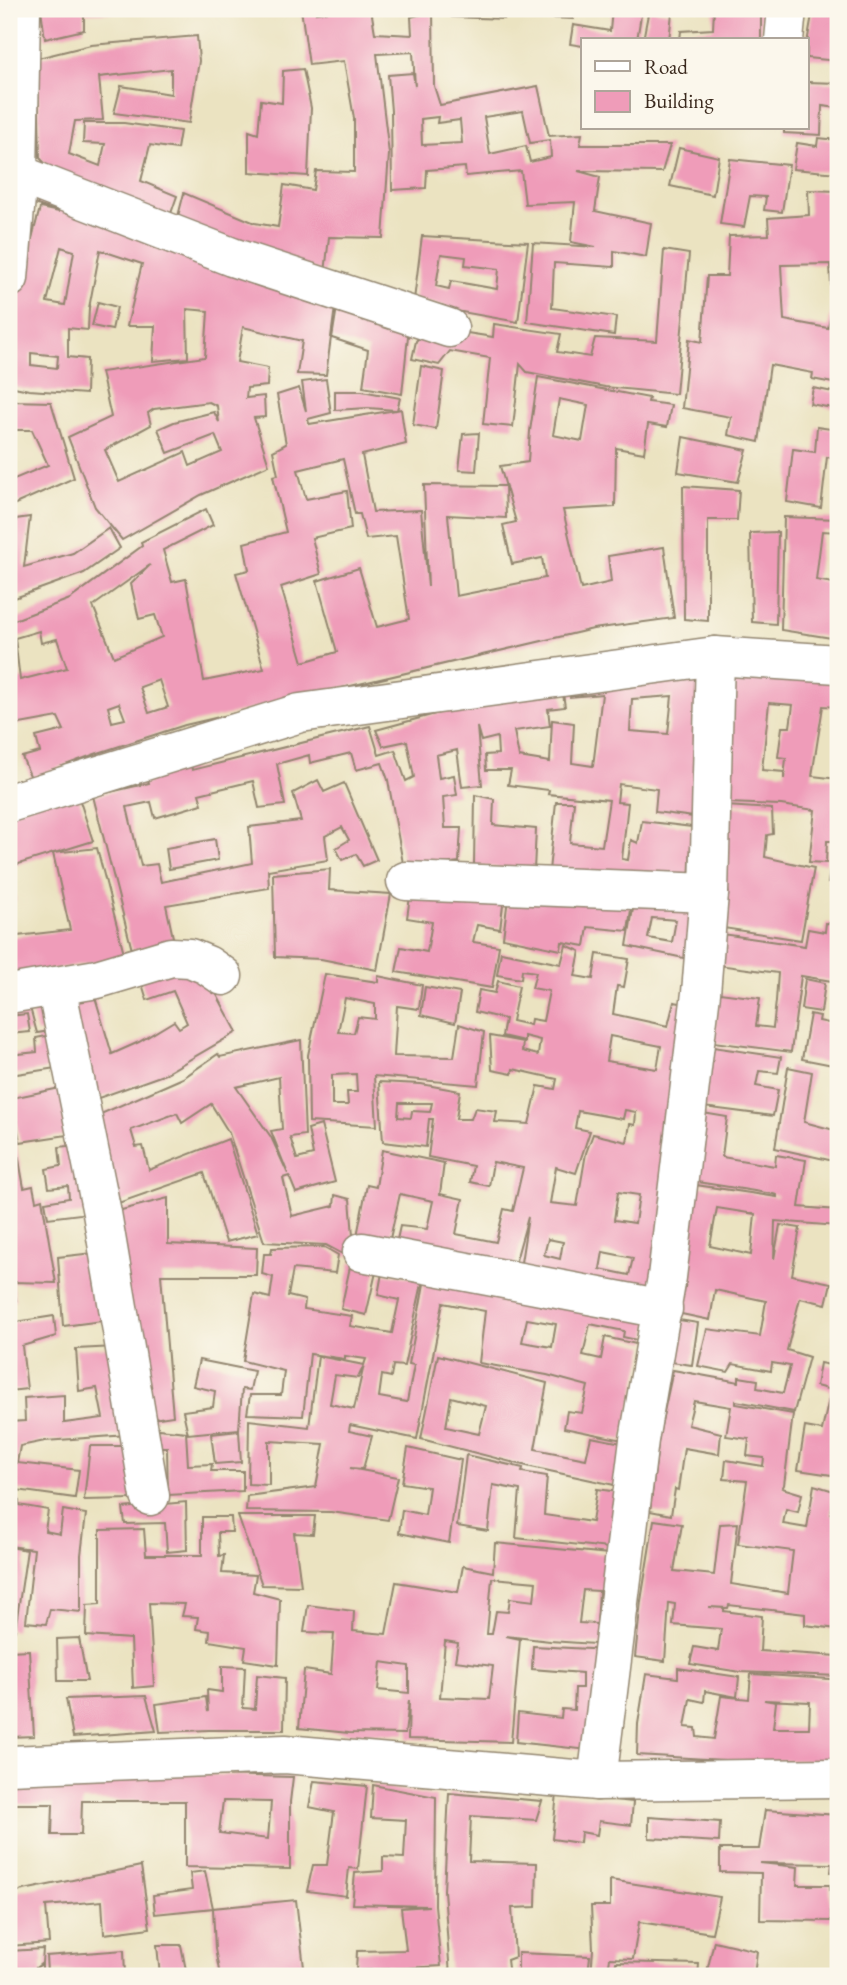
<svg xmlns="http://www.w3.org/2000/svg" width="847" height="1985" font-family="'EB Garamond',serif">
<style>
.building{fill:#ef9cb9;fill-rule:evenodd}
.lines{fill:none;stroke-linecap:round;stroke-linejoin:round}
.minor-casing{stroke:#938670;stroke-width:41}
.minor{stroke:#fff;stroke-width:38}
</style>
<rect width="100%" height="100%" fill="#fbf7ec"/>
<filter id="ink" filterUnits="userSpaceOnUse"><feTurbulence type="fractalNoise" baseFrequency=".0143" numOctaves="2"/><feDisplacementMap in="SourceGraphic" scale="14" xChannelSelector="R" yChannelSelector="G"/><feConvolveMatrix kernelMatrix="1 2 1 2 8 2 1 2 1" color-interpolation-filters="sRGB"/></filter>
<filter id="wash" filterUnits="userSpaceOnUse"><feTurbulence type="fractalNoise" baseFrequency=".00686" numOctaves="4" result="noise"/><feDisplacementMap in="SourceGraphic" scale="28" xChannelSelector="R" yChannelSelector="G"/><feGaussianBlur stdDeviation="1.57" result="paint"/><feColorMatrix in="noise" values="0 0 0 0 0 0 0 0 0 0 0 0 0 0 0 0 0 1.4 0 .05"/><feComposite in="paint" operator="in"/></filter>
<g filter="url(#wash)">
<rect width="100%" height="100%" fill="#ebe3c1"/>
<g id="blocks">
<g class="building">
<path d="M 41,9 L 121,9 L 121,12 L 84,13 L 84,30 L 45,39 Z"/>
<path d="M 301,9 L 316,9 L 316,13 L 343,9 L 371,9 L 375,33 L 412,35 L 411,17 L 433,11 L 434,86 L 440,105 L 538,86 L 549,136 L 582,134 L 580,145 L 670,145 L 662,172 L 578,171 L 600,177 L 595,211 L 651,223 L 646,257 L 614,251 L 614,267 L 554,263 L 552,308 L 616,317 L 614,335 L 527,322 L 533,243 L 596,247 L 571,242 L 575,202 L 525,204 L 521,171 L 466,176 L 465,167 L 427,170 L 426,188 L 392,190 L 391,111 L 388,75 L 413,73 L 415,86 L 413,52 L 377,54 L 389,154 L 383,238 L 329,237 L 325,273 L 176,224 L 184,193 L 255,223 L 278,227 L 284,185 L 313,190 L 316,171 L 354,172 L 354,118 L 344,61 L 309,65 ZM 523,111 L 530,143 L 550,140 L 551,157 L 530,162 L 526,146 L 490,154 L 484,117 ZM 438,117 L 437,123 L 460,120 L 462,143 L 422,145 L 421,119 Z"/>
<path d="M 451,9 L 502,9 L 504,19 L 452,17 Z"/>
<path d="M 552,9 L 573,9 L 573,19 L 553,18 Z"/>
<path d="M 612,9 L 642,9 L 637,40 L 583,40 L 583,46 L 570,44 L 573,25 L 610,31 Z"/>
<path d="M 649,9 L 672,13 L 669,40 L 643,40 Z"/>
<path d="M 714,9 L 761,9 L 761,40 L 680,40 L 681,31 L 713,29 Z"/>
<path d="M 813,9 L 838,9 L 838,61 L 807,58 L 807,43 Z"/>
<path d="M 197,36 L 199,61 L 189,123 L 114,113 L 121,86 L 171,94 L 171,69 L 99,77 L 103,120 L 75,121 L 69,154 L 100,166 L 105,144 L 83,143 L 84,123 L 124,123 L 180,131 L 177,149 L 150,145 L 141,181 L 177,196 L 168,222 L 58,177 L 40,158 L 38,73 L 34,59 L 91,45 Z"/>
<path d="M 303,69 L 311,108 L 308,176 L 249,172 L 249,131 L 258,134 L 261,100 L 282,103 L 283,71 Z"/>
<path d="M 807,82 L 838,83 L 838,108 L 822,106 L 821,135 L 784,133 L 784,128 L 807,128 Z"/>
<path d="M 818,138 L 838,140 L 838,173 L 793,169 L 797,143 L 817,146 Z"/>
<path d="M 679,148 L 719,157 L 713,195 L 670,186 Z"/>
<path d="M 730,159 L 789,165 L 782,212 L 764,210 L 766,197 L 750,196 L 744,227 L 720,224 Z"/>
<path d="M 44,189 L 337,292 L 326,375 L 297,374 L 302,341 L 243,327 L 237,362 L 268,368 L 267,386 L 247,388 L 246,398 L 264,396 L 265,417 L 254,418 L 269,465 L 201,495 L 122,540 L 95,507 L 68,437 L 111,417 L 101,372 L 205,357 L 208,311 L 187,309 L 188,358 L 153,361 L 155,326 L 127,326 L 142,264 L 100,250 L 89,308 L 88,330 L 68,328 L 68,357 L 87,359 L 86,394 L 29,390 L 9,386 L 10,322 L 40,208 L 59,212 L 37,205 ZM 61,247 L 74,251 L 65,305 L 47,302 ZM 31,353 L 58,356 L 57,368 L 31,365 ZM 209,402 L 217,406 L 219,422 L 214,412 L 174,422 L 158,429 L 168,453 L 215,435 L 222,452 L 190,466 L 185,452 L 119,482 L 105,450 L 151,425 L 148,413 L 154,409 Z"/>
<path d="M 808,190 L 838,191 L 838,305 L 832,305 L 830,264 L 781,265 L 784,320 L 828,328 L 832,310 L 838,311 L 838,384 L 812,379 L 813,373 L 770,365 L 759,442 L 728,435 L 731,417 L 682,408 L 689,339 L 702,342 L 707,276 L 727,276 L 729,236 L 769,235 L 768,218 L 809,215 Z"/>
<path d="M 422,236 L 528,242 L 518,322 L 445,309 L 445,306 L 414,300 ZM 441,254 L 466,257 L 465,265 L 499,269 L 497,289 L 451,281 L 449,289 L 436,286 Z"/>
<path d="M 664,250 L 689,254 L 676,394 L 605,387 L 527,372 L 520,364 L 513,427 L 483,424 L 490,358 L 450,351 L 439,365 L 412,359 L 416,341 L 429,327 L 493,337 L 494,324 L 561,334 L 557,352 L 590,357 L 595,338 L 657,341 Z"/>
<path d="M 339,295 L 410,317 L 402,394 L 363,387 L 368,350 L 332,338 Z"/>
<path d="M 98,302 L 117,307 L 112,330 L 92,326 Z"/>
<path d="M 421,366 L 444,371 L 436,429 L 413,425 Z"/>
<path d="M 538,377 L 649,398 L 648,402 L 671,405 L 667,427 L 648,424 L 644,453 L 616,448 L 615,507 L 563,510 L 581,589 L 611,582 L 608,556 L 664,547 L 674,618 L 593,629 L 185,725 L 95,754 L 31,778 L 22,757 L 40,752 L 36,737 L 64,730 L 58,717 L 9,726 L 9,622 L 70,599 L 142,546 L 141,542 L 206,509 L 213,525 L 163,550 L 172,582 L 186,579 L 204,681 L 264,669 L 236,573 L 249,570 L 244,543 L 286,532 L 273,476 L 278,475 L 273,451 L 286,444 L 277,395 L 299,388 L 306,411 L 302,382 L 326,379 L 331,413 L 308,419 L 309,424 L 396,410 L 368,408 L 335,410 L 335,391 L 362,391 L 400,398 L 397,410 L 401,409 L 406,444 L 362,455 L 373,512 L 421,510 L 428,587 L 424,485 L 505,486 L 506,518 L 448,515 L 456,596 L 545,578 L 542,558 L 512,564 L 503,525 L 516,522 L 500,466 L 528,462 L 530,431 ZM 559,399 L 588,405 L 582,441 L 553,435 ZM 343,459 L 355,514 L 360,514 L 366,539 L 396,536 L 409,619 L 377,627 L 359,568 L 317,581 L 337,652 L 303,662 L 281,587 L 321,574 L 312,538 L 351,529 L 347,491 L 306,499 L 298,470 ZM 150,565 L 131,584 L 139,619 L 155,615 L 162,637 L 114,657 L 93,606 ZM 39,631 L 41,643 L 57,639 L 67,668 L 20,680 L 15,638 ZM 159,680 L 168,707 L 149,713 L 140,687 ZM 119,703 L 125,719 L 112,722 L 108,707 Z"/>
<path d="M 813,388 L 838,393 L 838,409 L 810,404 Z"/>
<path d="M 11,401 L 51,402 L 74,478 L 13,505 L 9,481 L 48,465 L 32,430 L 12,430 Z"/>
<path d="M 817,427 L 838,430 L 838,459 L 827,457 L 821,508 L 787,502 L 793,449 L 815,452 Z"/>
<path d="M 479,433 L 476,471 L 459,470 L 463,434 Z"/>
<path d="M 683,437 L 747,450 L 738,482 L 678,472 Z"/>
<path d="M 683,486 L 739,490 L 737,520 L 708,520 L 708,621 L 684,619 Z"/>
<path d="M 30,517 L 24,567 L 73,553 L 109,528 L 120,548 L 84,573 L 9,600 L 9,565 L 16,519 Z"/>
<path d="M 784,517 L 838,519 L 838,532 L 822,531 L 816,580 L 838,584 L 838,639 L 781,630 Z"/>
<path d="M 778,532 L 776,624 L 752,622 L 750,533 Z"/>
<path d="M 705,663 L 694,817 L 655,812 L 657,789 L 619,784 L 617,802 L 628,803 L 622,859 L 628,860 L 631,840 L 638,843 L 642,821 L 692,827 L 689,881 L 549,871 L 556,802 L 574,802 L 570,843 L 602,846 L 609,800 L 548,794 L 549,790 L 508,785 L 511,770 L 486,770 L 485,755 L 498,754 L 497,737 L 481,741 L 477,727 L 482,785 L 462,787 L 457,750 L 436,755 L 439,778 L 454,775 L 457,795 L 443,797 L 445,828 L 461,828 L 459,862 L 404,869 L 388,780 L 382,763 L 356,770 L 351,753 L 310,763 L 309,755 L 277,764 L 285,805 L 259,808 L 253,781 L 199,794 L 202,804 L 155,818 L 151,802 L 127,807 L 141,866 L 157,864 L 161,882 L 252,863 L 249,827 L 301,821 L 293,793 L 318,780 L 324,792 L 344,783 L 377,860 L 363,866 L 356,854 L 342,860 L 336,848 L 349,840 L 342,827 L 325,836 L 328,860 L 268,870 L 269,888 L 166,905 L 174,942 L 132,950 L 93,796 L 149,783 L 147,774 L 190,761 L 192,770 L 370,726 L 379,755 L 395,750 L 406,781 L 414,777 L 407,741 L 383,746 L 376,730 L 561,680 L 565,707 L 548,709 L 550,726 L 514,731 L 519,757 L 550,762 L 552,720 L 574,723 L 572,763 L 593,766 L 602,694 L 570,697 L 567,679 ZM 672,696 L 668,734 L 630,731 L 632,699 Z"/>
<path d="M 730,663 L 838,667 L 838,707 L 823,706 L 812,776 L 838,779 L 838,884 L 828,883 L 834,841 L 827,841 L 826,863 L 809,862 L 815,810 L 781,805 L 728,803 ZM 769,703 L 793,705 L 790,727 L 782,727 L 778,757 L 786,758 L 784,779 L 784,772 L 762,770 Z"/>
<path d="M 76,789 L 93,841 L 9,867 L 9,813 Z"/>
<path d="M 475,795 L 494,799 L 493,825 L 536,829 L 534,870 L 474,866 Z"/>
<path d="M 726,806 L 772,809 L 773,834 L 767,835 L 765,857 L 814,868 L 801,940 L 717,927 Z"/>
<path d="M 215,839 L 218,860 L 169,869 L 166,848 Z"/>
<path d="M 97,848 L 125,957 L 9,977 L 9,937 L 70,930 L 53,853 Z"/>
<path d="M 330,869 L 329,890 L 391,894 L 377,970 L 321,959 L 275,957 L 273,874 Z"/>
<path d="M 12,879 L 16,901 L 9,903 L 9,880 Z"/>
<path d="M 412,882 L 505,890 L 500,929 L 477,925 L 473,942 L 499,946 L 492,988 L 396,972 L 401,947 L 427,952 L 432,922 L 407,918 Z"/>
<path d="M 509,890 L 633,895 L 628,931 L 588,927 L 585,946 L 562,942 L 561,950 L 503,938 Z"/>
<path d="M 635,896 L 697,900 L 693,960 L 627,946 ZM 652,918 L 676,920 L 672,942 L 648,938 Z"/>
<path d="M 826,923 L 838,924 L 838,982 L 801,976 L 791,1052 L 713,1042 L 720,993 L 760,998 L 756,1026 L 773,1028 L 776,1001 L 778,973 L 718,965 L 722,934 L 805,946 L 808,929 L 825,932 Z"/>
<path d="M 566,945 L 580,951 L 575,976 L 593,979 L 597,954 L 629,959 L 624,987 L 617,986 L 613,1014 L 668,1026 L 674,1002 L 692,1005 L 651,1297 L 520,1269 L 528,1217 L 513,1271 L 395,1249 L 400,1226 L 427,1229 L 433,1201 L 400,1194 L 389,1243 L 357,1236 L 367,1185 L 376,1187 L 382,1150 L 444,1163 L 440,1194 L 463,1199 L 456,1234 L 496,1242 L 504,1209 L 513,1211 L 523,1168 L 493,1162 L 489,1186 L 470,1182 L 473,1166 L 428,1157 L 433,1119 L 429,1119 L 426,1147 L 383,1142 L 379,1082 L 421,1084 L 460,1091 L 456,1119 L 471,1119 L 475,1108 L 497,1111 L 495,1122 L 529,1124 L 538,1086 L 555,1089 L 557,1079 L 513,1069 L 512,1074 L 492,1070 L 490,1036 L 523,1042 L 522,1051 L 538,1055 L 540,1040 L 524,1036 L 524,1041 L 502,1036 L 505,1019 L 475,1012 L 479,990 L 495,993 L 498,981 L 519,986 L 512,1021 L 530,1025 L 531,1019 L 543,1021 L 549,991 L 532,988 L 536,972 L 522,970 L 521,979 L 497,975 L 501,952 L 561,964 ZM 610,1036 L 661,1046 L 657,1069 L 606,1061 ZM 399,1103 L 432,1103 L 430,1112 L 412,1111 L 411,1118 L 398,1117 ZM 625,1110 L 636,1112 L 635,1125 L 630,1124 L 627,1142 L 593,1134 L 586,1153 L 577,1206 L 550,1203 L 556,1167 L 576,1173 L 590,1131 L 575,1128 L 578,1111 L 623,1119 ZM 618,1192 L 639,1195 L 635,1223 L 614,1220 ZM 548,1239 L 563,1242 L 560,1259 L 544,1255 ZM 603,1252 L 633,1258 L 629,1275 L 600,1269 Z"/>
<path d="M 196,956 L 237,1032 L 163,1075 L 93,1100 L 68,991 L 92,987 L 112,1054 L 139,1042 L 174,1021 L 179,1028 L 187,1023 L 173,991 L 147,1000 L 139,974 Z"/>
<path d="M 325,974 L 378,982 L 378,976 L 422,985 L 419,1009 L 397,1006 L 394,1056 L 454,1057 L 459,1024 L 484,1032 L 478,1085 L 374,1076 L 377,1126 L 309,1122 L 308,1055 ZM 345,998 L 375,1004 L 375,1019 L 358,1017 L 354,1033 L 338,1032 ZM 356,1074 L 357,1092 L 347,1092 L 348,1105 L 332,1105 L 332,1075 Z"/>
<path d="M 805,979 L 825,983 L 821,1012 L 801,1009 Z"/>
<path d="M 425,987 L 460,993 L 455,1023 L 421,1015 Z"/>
<path d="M 26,993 L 62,1029 L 37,1033 Z"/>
<path d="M 27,1014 L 30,1032 L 9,1034 L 9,1016 Z"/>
<path d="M 810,1014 L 820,1016 L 819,1021 L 838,1025 L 838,1066 L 802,1059 Z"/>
<path d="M 61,1033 L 69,1066 L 10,1075 L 9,1055 L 37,1052 L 36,1038 Z"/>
<path d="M 301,1040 L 305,1135 L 290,1137 L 297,1159 L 313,1155 L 308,1129 L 321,1125 L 335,1182 L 296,1193 L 289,1176 L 283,1178 L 292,1216 L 334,1206 L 335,1195 L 350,1199 L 354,1248 L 348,1257 L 326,1245 L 264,1242 L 229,1133 L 211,1104 L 182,1123 L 177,1113 L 131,1130 L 136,1147 L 143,1146 L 149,1170 L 228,1139 L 258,1234 L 226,1242 L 204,1173 L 110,1206 L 96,1116 L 183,1078 L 218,1054 L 220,1057 ZM 279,1077 L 282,1129 L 271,1131 L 288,1174 L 271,1137 L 236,1087 Z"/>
<path d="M 713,1047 L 781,1057 L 778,1073 L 759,1071 L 756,1086 L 778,1090 L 773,1116 L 703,1107 Z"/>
<path d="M 788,1067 L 812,1072 L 804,1122 L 838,1131 L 838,1162 L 775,1148 Z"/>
<path d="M 65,1087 L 74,1134 L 20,1142 L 12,1098 Z"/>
<path d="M 703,1113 L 727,1117 L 722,1157 L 775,1166 L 776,1155 L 806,1160 L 799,1207 L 838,1210 L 838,1226 L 775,1221 L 774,1259 L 780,1225 L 800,1228 L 792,1275 L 831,1283 L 826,1304 L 800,1298 L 787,1350 L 809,1357 L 794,1412 L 736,1401 L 736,1404 L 793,1414 L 784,1485 L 782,1488 L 802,1494 L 798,1512 L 786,1509 L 783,1524 L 807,1528 L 814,1485 L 834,1491 L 831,1515 L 838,1517 L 838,1629 L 805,1625 L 805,1614 L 729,1605 L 728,1608 L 709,1607 L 724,1608 L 724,1611 L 762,1616 L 760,1651 L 838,1656 L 838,1676 L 740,1672 L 690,1664 L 694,1647 L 718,1651 L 721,1629 L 673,1625 L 675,1604 L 669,1603 L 665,1661 L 635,1657 L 641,1601 L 654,1520 L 682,1524 L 674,1571 L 714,1575 L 720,1524 L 738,1523 L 731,1584 L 788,1593 L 793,1551 L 738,1544 L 747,1481 L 724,1479 L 726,1460 L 763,1466 L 764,1458 L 747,1456 L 749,1439 L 726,1436 L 731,1407 L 694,1401 L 688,1425 L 721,1433 L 719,1454 L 684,1448 L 678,1490 L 675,1489 L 671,1515 L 650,1511 L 659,1435 L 673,1370 L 739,1382 L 739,1377 L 758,1380 L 757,1388 L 783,1393 L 790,1366 L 772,1363 L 771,1371 L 733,1364 L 728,1372 L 698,1366 L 707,1329 L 760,1336 L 766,1301 L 715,1290 L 710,1320 L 672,1312 L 689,1184 L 777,1197 L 777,1195 L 773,1194 L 691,1181 ZM 717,1208 L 755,1214 L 751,1255 L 710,1246 Z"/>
<path d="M 14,1131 L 24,1188 L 33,1186 L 36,1201 L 42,1199 L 56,1283 L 12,1282 L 16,1300 L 9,1300 L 9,1132 Z"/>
<path d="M 83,1144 L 97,1212 L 48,1218 L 45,1202 L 69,1198 L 68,1186 L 49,1188 L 46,1169 L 61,1166 L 59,1147 Z"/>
<path d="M 168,1198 L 168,1244 L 257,1248 L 256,1275 L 161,1275 L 173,1416 L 139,1421 L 110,1213 Z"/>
<path d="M 324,1247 L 338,1255 L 335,1273 L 293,1269 L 288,1296 L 305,1300 L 304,1309 L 352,1316 L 350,1326 L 392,1333 L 399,1300 L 378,1295 L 382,1273 L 423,1279 L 404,1366 L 393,1365 L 391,1377 L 382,1375 L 379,1397 L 407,1402 L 414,1365 L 409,1364 L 426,1273 L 651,1317 L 646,1342 L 623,1337 L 624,1331 L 590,1324 L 583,1355 L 601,1359 L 605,1337 L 645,1346 L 623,1440 L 564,1428 L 567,1411 L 582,1413 L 588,1386 L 547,1375 L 479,1363 L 485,1311 L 443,1303 L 417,1439 L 350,1425 L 349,1431 L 372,1436 L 363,1469 L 350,1468 L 398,1477 L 388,1520 L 331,1512 L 246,1511 L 247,1496 L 316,1487 L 324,1444 L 269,1441 L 269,1485 L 248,1484 L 249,1420 L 309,1427 L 318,1356 L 364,1365 L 366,1359 L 345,1356 L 345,1359 L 310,1354 L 303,1416 L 247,1414 L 250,1395 L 281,1395 L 284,1371 L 243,1361 L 254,1294 L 270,1298 L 273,1277 L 262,1274 L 264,1254 L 271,1254 L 272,1248 ZM 527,1319 L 556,1324 L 552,1347 L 522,1342 ZM 364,1365 L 354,1409 L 330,1404 L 335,1375 L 358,1378 Z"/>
<path d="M 102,1252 L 110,1320 L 63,1326 L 58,1257 Z"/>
<path d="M 351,1262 L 377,1268 L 366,1315 L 341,1309 Z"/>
<path d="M 54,1316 L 56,1336 L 22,1346 L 27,1389 L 9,1391 L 9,1323 Z"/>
<path d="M 679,1320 L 698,1323 L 692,1365 L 671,1362 Z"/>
<path d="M 116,1347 L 127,1435 L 45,1441 L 20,1446 L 17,1463 L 79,1470 L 75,1498 L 9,1489 L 9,1422 L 25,1421 L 24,1398 L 64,1395 L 64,1423 L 103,1418 L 97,1388 L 79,1391 L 76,1349 Z"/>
<path d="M 438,1355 L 547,1383 L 535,1449 L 586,1459 L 591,1437 L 627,1444 L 619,1486 L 531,1467 L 421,1439 ZM 451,1397 L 486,1406 L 479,1434 L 446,1427 Z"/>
<path d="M 199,1360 L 254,1371 L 250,1390 L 242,1389 L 239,1429 L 188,1434 L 183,1411 L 213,1407 L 215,1391 L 193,1386 Z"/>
<path d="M 820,1363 L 835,1366 L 833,1378 L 838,1379 L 838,1455 L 836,1454 L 832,1475 L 798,1470 L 805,1427 L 822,1430 L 831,1390 L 816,1386 Z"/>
<path d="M 149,1428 L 186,1432 L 188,1465 L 212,1464 L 211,1471 L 243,1471 L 243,1491 L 168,1495 L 167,1447 L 149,1447 Z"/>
<path d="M 239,1431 L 241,1462 L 215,1464 L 211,1434 Z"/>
<path d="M 90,1446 L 136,1446 L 133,1499 L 84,1500 Z"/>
<path d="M 408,1448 L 461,1460 L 449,1543 L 399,1533 L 402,1510 L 425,1515 L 429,1487 L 402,1483 Z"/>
<path d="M 466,1455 L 523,1468 L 522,1472 L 547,1476 L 544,1515 L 592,1522 L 597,1489 L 625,1493 L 617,1549 L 516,1538 L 520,1490 L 493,1485 L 488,1531 L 457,1526 Z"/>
<path d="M 9,1496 L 19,1499 L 19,1505 L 48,1510 L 45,1531 L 60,1534 L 63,1510 L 86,1514 L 81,1555 L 81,1612 L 50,1609 L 46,1624 L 26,1622 L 34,1549 L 9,1546 Z"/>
<path d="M 186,1502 L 187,1550 L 167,1552 L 165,1523 L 125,1524 L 123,1508 Z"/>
<path d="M 238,1516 L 315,1516 L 313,1534 L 294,1533 L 301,1586 L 262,1585 Z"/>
<path d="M 202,1517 L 231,1517 L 232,1532 L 218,1532 L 219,1556 L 224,1555 L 222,1573 L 256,1575 L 253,1592 L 280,1599 L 278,1665 L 244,1660 L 246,1647 L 209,1641 L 210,1631 L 196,1629 L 198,1617 L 182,1616 L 185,1604 L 149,1603 L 154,1686 L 133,1688 L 131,1639 L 86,1636 L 87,1605 L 100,1604 L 100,1530 L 144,1529 L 146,1555 L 202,1555 Z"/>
<path d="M 495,1543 L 609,1554 L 609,1645 L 550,1641 L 506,1636 L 520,1639 L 511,1742 L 408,1739 L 409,1700 L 405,1734 L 349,1733 L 299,1728 L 304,1670 L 331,1674 L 334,1633 L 304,1632 L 308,1605 L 354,1611 L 353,1631 L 386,1634 L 396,1582 L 458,1592 L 463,1566 L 493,1572 ZM 492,1578 L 536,1582 L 534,1601 L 510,1598 L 508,1612 L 496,1611 L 492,1634 L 487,1634 ZM 583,1590 L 599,1591 L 597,1624 L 579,1623 ZM 445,1641 L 458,1643 L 455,1661 L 493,1666 L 489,1699 L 440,1697 ZM 381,1662 L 409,1666 L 409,1693 L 378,1690 Z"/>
<path d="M 9,1547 L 27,1550 L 15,1631 L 9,1629 Z"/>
<path d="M 79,1638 L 87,1681 L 58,1681 L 57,1639 Z"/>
<path d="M 533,1646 L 608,1650 L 598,1751 L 516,1742 L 518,1713 L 561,1718 L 562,1709 L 574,1710 L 575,1688 L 582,1688 L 582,1673 L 532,1669 Z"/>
<path d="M 29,1650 L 34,1736 L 9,1737 L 9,1651 Z"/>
<path d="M 222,1666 L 245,1667 L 243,1708 L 255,1709 L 257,1675 L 285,1678 L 284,1730 L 209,1730 L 160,1732 L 156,1704 L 206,1697 L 208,1712 L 207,1690 L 222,1692 Z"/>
<path d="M 678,1668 L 739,1677 L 737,1697 L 705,1691 L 704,1702 L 690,1699 L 685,1727 L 696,1728 L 697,1737 L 714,1739 L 721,1696 L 749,1699 L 751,1674 L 830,1679 L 838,1681 L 838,1760 L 742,1761 L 637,1755 L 638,1724 L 646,1674 L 678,1678 ZM 764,1700 L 810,1702 L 809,1728 L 773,1728 L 776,1702 Z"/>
<path d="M 146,1696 L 156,1731 L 73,1737 L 66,1699 Z"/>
<path d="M 147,1773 L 293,1777 L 290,1802 L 290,1869 L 185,1867 L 185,1801 L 82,1801 L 81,1835 L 52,1835 L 53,1804 L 9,1804 L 9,1781 ZM 223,1801 L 271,1802 L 268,1839 L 219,1833 Z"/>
<path d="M 314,1781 L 367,1786 L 358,1869 L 349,1868 L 346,1896 L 307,1891 L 313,1865 L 327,1865 L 334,1812 L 309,1807 Z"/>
<path d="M 373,1785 L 436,1797 L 435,1905 L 441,1966 L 356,1971 L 357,1951 L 406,1950 L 401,1908 L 429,1906 L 352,1904 L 355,1873 L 383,1871 L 383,1857 L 404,1858 L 406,1820 L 371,1818 Z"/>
<path d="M 449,1793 L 542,1801 L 536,1820 L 471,1816 L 469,1861 L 537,1863 L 536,1907 L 512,1908 L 515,1957 L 507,1960 L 509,1976 L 450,1976 L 444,1890 Z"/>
<path d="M 557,1794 L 633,1802 L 631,1825 L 599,1821 L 597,1835 L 581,1832 L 580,1843 L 552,1839 Z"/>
<path d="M 765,1810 L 838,1815 L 838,1872 L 831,1872 L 832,1864 L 760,1863 L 798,1867 L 797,1885 L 830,1885 L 831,1921 L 760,1920 L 761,1873 L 720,1872 L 720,1849 L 759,1849 Z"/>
<path d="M 649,1817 L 720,1822 L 719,1842 L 649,1838 Z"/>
<path d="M 141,1866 L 150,1928 L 104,1934 L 102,1901 L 46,1906 L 49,1943 L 9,1946 L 9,1893 Z"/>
<path d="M 205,1871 L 213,1908 L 155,1914 L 153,1895 L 192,1890 L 190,1873 Z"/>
<path d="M 610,1880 L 720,1897 L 712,1933 L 639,1922 L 633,1959 L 610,1958 L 607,1976 L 591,1976 L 593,1949 L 591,1906 L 610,1906 Z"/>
<path d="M 296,1900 L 305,1976 L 220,1976 L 215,1949 L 213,1908 Z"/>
<path d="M 714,1941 L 757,1951 L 754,1976 L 706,1976 Z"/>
<path d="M 157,1945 L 181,1945 L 187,1975 L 160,1976 Z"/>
<path d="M 43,1949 L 42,1963 L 33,1970 L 42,1964 L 42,1976 L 9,1976 L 9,1951 Z"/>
<path d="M 124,1950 L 125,1976 L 102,1976 L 102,1969 L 47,1972 L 46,1956 Z"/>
<path d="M 518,1953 L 590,1956 L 588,1973 L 539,1971 L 539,1976 L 518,1976 Z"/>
<path d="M 616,1962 L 699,1964 L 698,1976 L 614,1976 Z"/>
</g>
</g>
</g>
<g filter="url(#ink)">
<use href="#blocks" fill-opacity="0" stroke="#938670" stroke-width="2"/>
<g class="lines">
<defs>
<g id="minor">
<path d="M 784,40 L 787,9"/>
<path d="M 18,174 L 232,257 L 449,328"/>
<path d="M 9,278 L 18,174 L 21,9"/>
<path d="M 9,803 L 300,713 L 715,656 L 838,664"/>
<path d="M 406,881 L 709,893"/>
<path d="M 56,986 L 102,1213 L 150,1496"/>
<path d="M 9,994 L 97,979 L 171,957 L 190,958 L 207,965 L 223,976"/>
<path d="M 362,1252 L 663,1309"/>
<path d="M 9,1765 L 285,1754 L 597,1781 L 838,1778"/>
<path d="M 597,1781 L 639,1440 L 667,1277 L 701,993 L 709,893 L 715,656"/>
</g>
</defs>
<use href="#minor" class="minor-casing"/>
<use href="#minor" class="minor"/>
</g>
</g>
<rect width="847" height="1985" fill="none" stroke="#fbf7ec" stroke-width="35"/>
<rect x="581" y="38" width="228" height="91" fill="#fbf7ec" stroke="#aea59a" stroke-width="2"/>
<rect x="595" y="61" width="35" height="10" fill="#ffffff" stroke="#aea59a" stroke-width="2"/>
<text x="644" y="74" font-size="21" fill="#3b2a1e">Road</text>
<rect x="595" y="91" width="35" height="21" fill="#ef9cb9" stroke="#aea59a" stroke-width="2"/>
<text x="644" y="108" font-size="21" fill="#3b2a1e">Building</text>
</svg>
